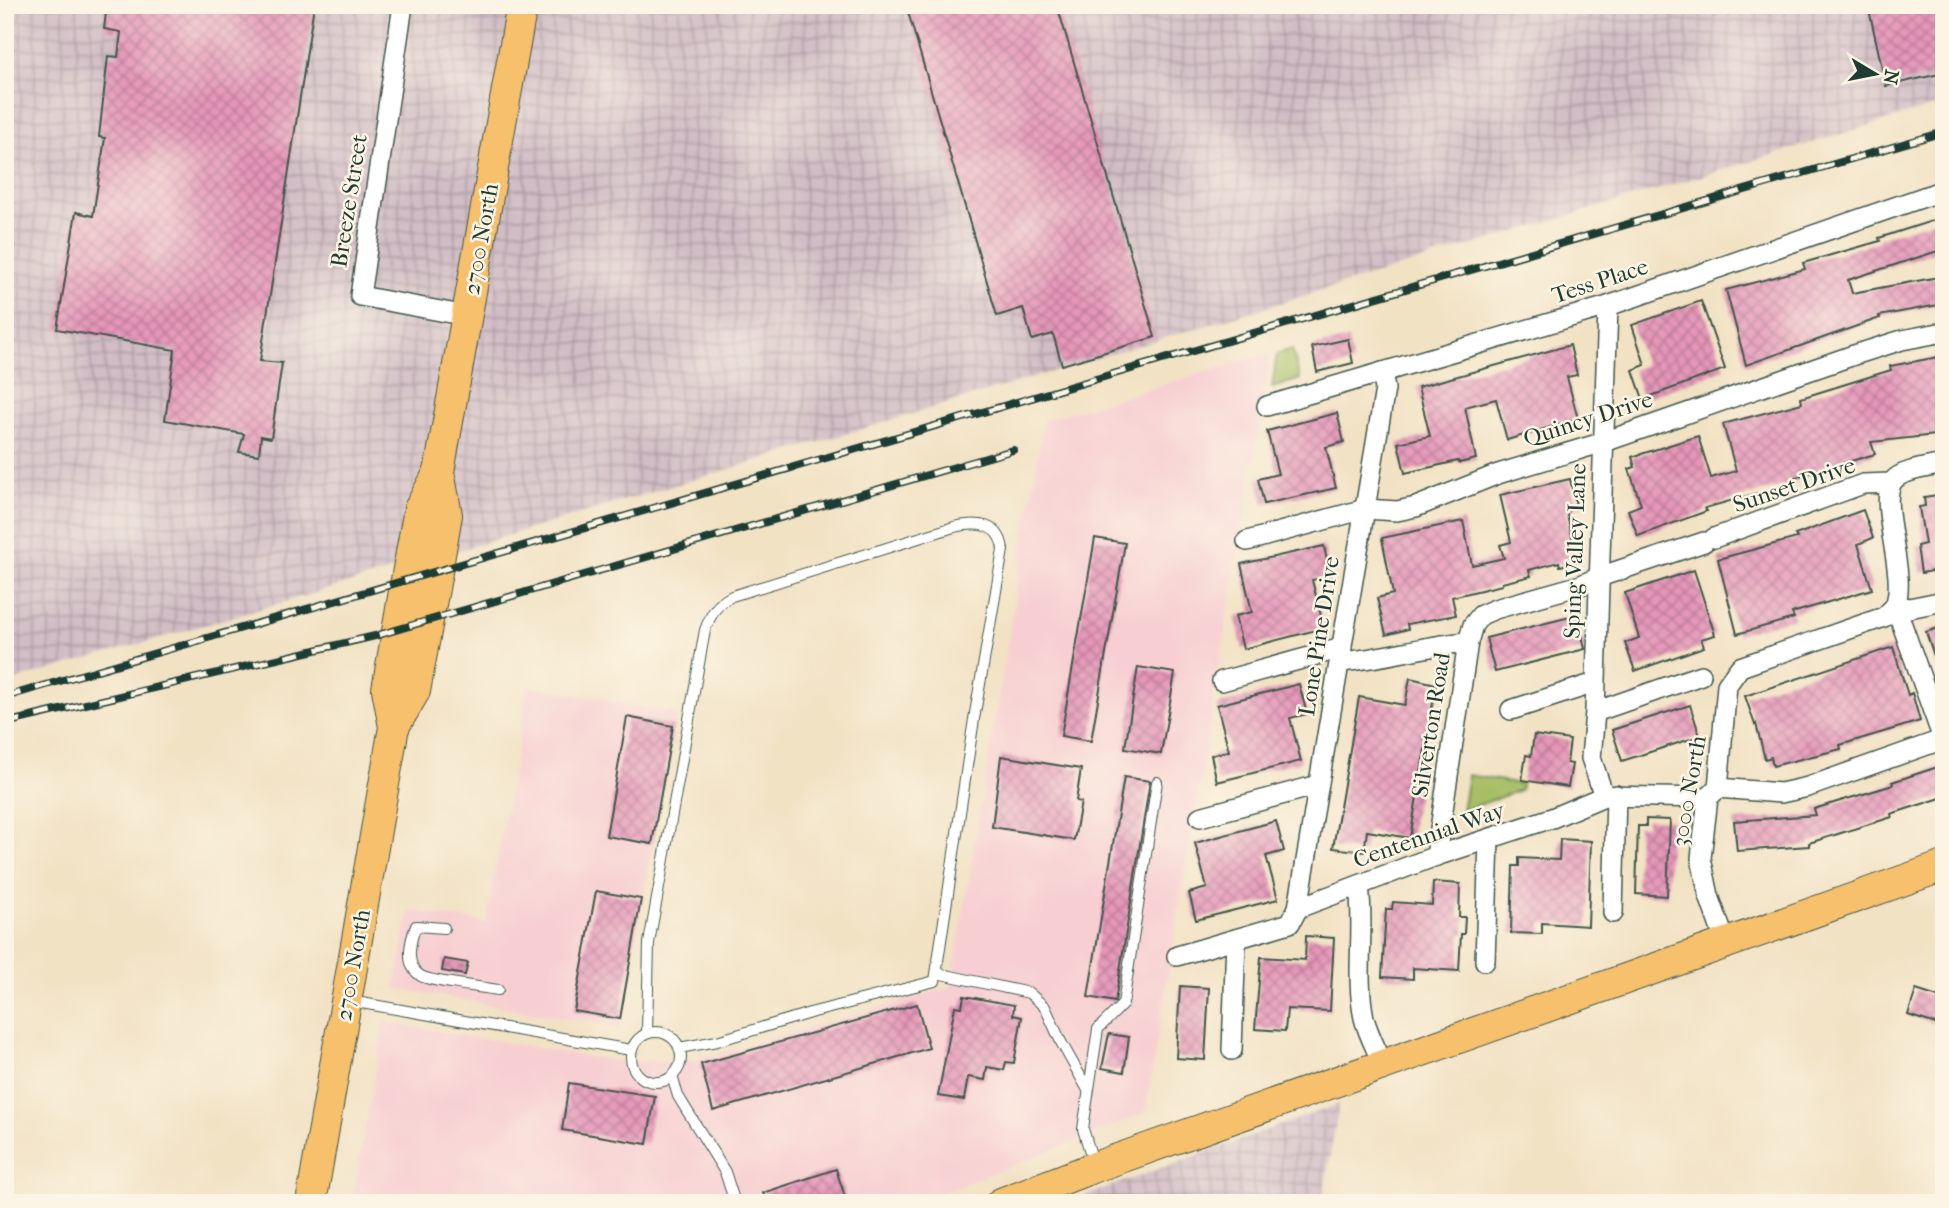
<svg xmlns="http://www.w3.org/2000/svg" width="1949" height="1208" font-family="'IM FELL French Canon',serif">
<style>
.built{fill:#f7cfd2}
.industrial{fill:url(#industrial-grid)}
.green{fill:#a6bf65;stroke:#627e4c;stroke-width:2}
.building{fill:url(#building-cross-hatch)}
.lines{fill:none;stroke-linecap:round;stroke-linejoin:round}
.lane-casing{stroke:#3f564a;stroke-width:12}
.street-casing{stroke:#3f564a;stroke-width:22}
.primary-casing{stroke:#3f564a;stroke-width:32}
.lane{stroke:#fff;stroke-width:10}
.street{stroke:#fff;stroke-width:19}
.primary{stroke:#f7c06c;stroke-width:30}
.rail-casing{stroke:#1f3d34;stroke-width:8}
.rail{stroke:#fcf5e5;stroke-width:5;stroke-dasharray:16;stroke-linecap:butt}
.labels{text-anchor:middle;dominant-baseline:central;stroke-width:5;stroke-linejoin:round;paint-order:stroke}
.street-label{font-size:23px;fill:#1f3d34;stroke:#fcf5e5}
</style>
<defs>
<pattern id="industrial-grid" width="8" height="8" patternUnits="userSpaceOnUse" patternTransform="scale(1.75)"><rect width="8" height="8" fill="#d2bdc6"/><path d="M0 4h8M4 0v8" fill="none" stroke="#aa9ba2"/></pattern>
<pattern id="building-cross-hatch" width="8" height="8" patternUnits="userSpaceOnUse" patternTransform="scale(1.75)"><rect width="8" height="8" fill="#e697b9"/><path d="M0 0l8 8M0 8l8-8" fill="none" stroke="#ba7c97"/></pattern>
</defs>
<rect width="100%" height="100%" fill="#fcf5e5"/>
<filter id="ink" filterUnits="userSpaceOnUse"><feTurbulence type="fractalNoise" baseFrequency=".0143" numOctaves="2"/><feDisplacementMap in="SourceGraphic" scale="14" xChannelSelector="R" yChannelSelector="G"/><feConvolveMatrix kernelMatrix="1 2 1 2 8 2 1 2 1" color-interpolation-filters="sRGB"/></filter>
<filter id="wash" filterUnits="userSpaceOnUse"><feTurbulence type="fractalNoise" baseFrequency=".00686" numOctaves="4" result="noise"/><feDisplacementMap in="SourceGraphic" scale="28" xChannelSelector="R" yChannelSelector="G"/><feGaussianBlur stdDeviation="1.57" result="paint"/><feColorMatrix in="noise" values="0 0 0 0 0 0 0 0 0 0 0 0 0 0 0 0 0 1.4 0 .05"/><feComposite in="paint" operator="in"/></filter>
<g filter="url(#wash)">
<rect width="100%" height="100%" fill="#f2e2c4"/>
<g class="built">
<path d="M 1271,353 L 1145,1113 L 917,1203 L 352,1203 L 384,1022 L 615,1061 L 696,1060 L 951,987 L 1044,420 Z"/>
<path d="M 528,686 L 676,713 L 620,1028 L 395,988 L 409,910 L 486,923 Z"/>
</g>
<g class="industrial">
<path d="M 5,5 L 1944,5 L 1944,103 L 387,572 L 5,683 Z"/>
<path d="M 1339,1104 L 1322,1203 L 1066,1203 L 1073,1200 Z"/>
</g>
<g class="green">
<path d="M 1292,349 L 1300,379 L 1272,388 L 1277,354 Z"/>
<path d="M 1468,775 L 1521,784 L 1520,790 L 1462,811 Z"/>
</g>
<g id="blocks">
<g class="building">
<path d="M 107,5 L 314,5 L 260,361 L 282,363 L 271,438 L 261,436 L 259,455 L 239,452 L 244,434 L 165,420 L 175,350 L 57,329 L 76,212 L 93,216 L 105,138 L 99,137 L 108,56 L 118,57 L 121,32 L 104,29 Z"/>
<path d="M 906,5 L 1057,5 L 1155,337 L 1062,365 L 1053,334 L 1032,340 L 1023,308 L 997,316 Z"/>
<path d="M 1868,5 L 1944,5 L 1944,73 L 1886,86 Z"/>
<path d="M 1944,217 L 1944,249 L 1848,280 L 1852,293 L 1944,276 L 1944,304 L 1879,316 L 1880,318 L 1746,365 L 1726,290 L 1805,269 L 1803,263 L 1880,241 L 1879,238 Z"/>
<path d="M 1701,301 L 1725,369 L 1643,399 L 1633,370 L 1645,365 L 1632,325 Z"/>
<path d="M 1348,339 L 1353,363 L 1317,372 L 1312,347 Z"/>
<path d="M 1570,345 L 1577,375 L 1567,377 L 1578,419 L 1507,440 L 1496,399 L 1465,407 L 1476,459 L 1459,463 L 1458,461 L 1405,473 L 1398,443 L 1430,436 L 1418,387 Z"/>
<path d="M 1944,356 L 1944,434 L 1871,442 L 1875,454 L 1796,477 L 1797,482 L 1705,508 L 1707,511 L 1638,536 L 1628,510 L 1641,505 L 1629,469 L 1635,467 L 1632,457 L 1698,436 L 1711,478 L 1736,471 L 1723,424 L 1802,403 L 1801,398 L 1891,370 L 1890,366 Z"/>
<path d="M 1337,413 L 1344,442 L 1326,447 L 1336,488 L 1264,504 L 1258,479 L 1278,474 L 1267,431 Z"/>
<path d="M 1570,479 L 1577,509 L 1566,511 L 1578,562 L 1560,566 L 1559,562 L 1529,570 L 1531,576 L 1502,583 L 1502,585 L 1452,597 L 1456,615 L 1407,624 L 1408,629 L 1386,635 L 1377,598 L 1393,594 L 1382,538 L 1463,521 L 1472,565 L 1504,558 L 1500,545 L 1511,542 L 1500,495 Z"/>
<path d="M 1944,494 L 1944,569 L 1921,573 L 1917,546 L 1925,544 L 1919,507 L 1925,506 L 1924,497 Z"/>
<path d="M 1863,510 L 1873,538 L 1858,544 L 1872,589 L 1792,613 L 1794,618 L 1737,634 L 1718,559 L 1797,538 L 1795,535 Z"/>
<path d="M 1095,538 L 1125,543 L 1091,741 L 1061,736 Z"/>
<path d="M 1324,546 L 1330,576 L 1312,580 L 1324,628 L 1243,649 L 1235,616 L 1252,612 L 1241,564 Z"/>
<path d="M 1694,570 L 1715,635 L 1701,639 L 1704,647 L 1635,671 L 1625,643 L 1639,638 L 1625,593 Z"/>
<path d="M 1578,615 L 1585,649 L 1495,672 L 1486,638 Z"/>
<path d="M 1944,626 L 1944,677 L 1941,677 L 1926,632 Z"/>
<path d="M 1893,647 L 1908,695 L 1912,693 L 1920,721 L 1840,745 L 1841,749 L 1773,766 L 1771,757 L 1765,759 L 1756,724 L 1755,725 L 1745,696 Z"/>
<path d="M 1138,667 L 1175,673 L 1161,754 L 1125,748 Z"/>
<path d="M 1410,678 L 1436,684 L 1410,838 L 1367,831 L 1364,852 L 1333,848 L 1359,697 L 1405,705 Z"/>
<path d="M 1299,684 L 1307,714 L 1290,718 L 1301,761 L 1217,782 L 1211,755 L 1229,751 L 1217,705 Z"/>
<path d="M 1690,705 L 1700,736 L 1622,761 L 1612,730 Z"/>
<path d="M 627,717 L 673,726 L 652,844 L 606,836 Z"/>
<path d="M 1534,735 L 1570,740 L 1567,763 L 1572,764 L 1568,787 L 1522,780 L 1526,755 L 1531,756 Z"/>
<path d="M 1001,756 L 1081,769 L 1076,801 L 1081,802 L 1074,840 L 992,827 Z"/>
<path d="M 1944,765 L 1944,797 L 1891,814 L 1892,817 L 1809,843 L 1809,846 L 1737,851 L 1734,821 L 1816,815 L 1814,809 L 1893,785 L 1892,782 Z"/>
<path d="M 1124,777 L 1150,781 L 1115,1002 L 1088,997 Z"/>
<path d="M 1646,819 L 1670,820 L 1667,896 L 1636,894 L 1638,826 L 1646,826 Z"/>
<path d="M 1276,821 L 1284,851 L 1266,856 L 1278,899 L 1196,920 L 1189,893 L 1207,888 L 1195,843 Z"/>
<path d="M 1560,839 L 1591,841 L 1588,926 L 1542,923 L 1542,934 L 1511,933 L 1513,866 L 1519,866 L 1519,858 L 1559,860 Z"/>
<path d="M 1433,882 L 1460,884 L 1459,917 L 1465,917 L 1464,934 L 1461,934 L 1459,971 L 1413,968 L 1413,979 L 1382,977 L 1386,909 L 1392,909 L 1393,902 L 1432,905 Z"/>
<path d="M 596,891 L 641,899 L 620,1019 L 574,1011 Z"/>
<path d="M 1306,936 L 1334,938 L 1330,1011 L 1287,1009 L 1285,1031 L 1255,1029 L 1261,957 L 1305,960 Z"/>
<path d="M 444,959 L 468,963 L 465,975 L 442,971 Z"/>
<path d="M 1180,986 L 1209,988 L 1205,1060 L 1176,1058 Z"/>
<path d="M 1916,990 L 1944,999 L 1944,1010 L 1939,1025 L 1908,1015 Z"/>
<path d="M 964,996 L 1014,1005 L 1013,1015 L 1022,1017 L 1014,1063 L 1006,1062 L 1004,1070 L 987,1067 L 985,1080 L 968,1077 L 964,1100 L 938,1096 L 955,1006 L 962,1007 Z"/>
<path d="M 917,1004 L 929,1048 L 713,1111 L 701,1064 Z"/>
<path d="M 1109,1034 L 1129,1037 L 1124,1072 L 1102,1068 Z"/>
<path d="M 569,1083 L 655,1096 L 647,1144 L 562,1130 Z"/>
<path d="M 836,1169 L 847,1203 L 766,1203 L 763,1193 Z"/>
</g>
</g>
</g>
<g filter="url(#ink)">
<use href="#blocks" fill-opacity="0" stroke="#3f564a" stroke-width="2"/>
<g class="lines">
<defs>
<g id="lane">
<path d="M 444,928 L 416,926 C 410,941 404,966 421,976 C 430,982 484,987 498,990"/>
<path d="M 937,973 L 1029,993 L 1045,1007 L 1061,1042 L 1088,1090"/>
<path d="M 350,1001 L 631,1050"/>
<circle cx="656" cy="1057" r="25"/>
<path d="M 647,1033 L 649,943 L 705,630 C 711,614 716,604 732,596 L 954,527 C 976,522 1000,522 1003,550 L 974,719 L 935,981 L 810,1013 L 717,1041 L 679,1048"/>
<path d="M 672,1076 L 678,1096 L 725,1172 L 735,1203"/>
<path d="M 1094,1165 L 1083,1129 L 1098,1029 L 1123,1004 L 1157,782"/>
</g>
<g id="street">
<path d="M 403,5 L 360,296 L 467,316"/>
<path d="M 1267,406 L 1608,306 L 1944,190"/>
<path d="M 1714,538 L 1863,484 L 1891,483"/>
<path d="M 1247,541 L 1365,509 L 1397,511 L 1416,507 L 1498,474 L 1604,442 L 1854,355 L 1902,340 L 1944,332"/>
<path d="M 1895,605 L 1943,739"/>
<path d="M 1895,605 L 1909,608 L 1944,601"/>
<path d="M 1340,662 C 1383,659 1425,645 1468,642 L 1473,625 L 1481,615 L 1495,609 L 1581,585 L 1599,577 L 1704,542"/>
<path d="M 1222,681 L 1342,648"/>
<path d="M 1511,710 L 1595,683"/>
<path d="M 1595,712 L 1701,675"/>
<path d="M 1718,788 L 1781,793 L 1808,787 L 1944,739"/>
<path d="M 1604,796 L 1591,758 L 1595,712 L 1608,306"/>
<path d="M 1200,817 L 1318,785"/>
<path d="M 1436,856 L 1468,642"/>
<path d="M 1359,886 C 1365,930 1355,975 1364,1018 C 1368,1034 1377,1050 1383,1065"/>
<path d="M 1298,908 L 1385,389 L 1382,372"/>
<path d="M 1613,913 L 1616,795"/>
<path d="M 1726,944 L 1709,896 L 1701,858 L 1708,798 L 1718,788 L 1727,685 L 1740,667 L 1884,617 C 1888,613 1893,609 1895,605 C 1908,576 1877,502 1893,481 C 1901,470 1931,467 1944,464"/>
<path d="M 1177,956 L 1290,923 L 1298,908 L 1436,856 L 1552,818 L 1604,796 L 1708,798"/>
<path d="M 1485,961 L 1489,839"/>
<path d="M 1232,1050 L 1236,939"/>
</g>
<g id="primary">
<path d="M 394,727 L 415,691 L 437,572 L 447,515 L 439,472"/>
<path d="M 311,1203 L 394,727 L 387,689 L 406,580 L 419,509 L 439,472 L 522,5"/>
<path d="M 1001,1203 L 1095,1167 L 1944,866"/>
</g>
</defs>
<use href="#lane" class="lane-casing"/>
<use href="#street" class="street-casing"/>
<use href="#primary" class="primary-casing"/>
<use href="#lane" class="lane"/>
<use href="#street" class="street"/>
<use href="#primary" class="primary"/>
<defs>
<g id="rail">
<path d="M 5,697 L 1944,132"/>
<path d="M 5,723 L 375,636 L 1013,450"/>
</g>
</defs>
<use href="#rail" class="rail-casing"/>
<use href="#rail" class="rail"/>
</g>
</g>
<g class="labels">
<g class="street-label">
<text transform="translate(349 201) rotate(-81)">Breeze Street</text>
<text transform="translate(481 239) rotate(-80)">2700 North</text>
<text transform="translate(1600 281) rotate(-18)">Tess Place</text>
<text transform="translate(1588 419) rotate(-18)">Quincy Drive</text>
<text transform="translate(1794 485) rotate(-19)">Sunset Drive</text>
<text transform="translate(1575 551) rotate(-88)">Sping Valley Lane</text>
<text transform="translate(1319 636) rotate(-81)">Lone Pine Drive</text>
<text transform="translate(1431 725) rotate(-81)">Silverton Road</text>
<text transform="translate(1689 791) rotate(-80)">3000 North</text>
<text transform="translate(1429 835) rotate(-19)">Centennial Way</text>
<text transform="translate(353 965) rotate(-80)">2700 North</text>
</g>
</g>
<rect width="1949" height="1208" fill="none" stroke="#fcf5e5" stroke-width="28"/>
<g transform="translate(1875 74) rotate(100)" stroke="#fcf5e5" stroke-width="5" paint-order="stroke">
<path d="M0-5L12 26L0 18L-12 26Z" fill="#1f3d34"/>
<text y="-10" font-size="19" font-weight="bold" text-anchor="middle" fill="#1f3d34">N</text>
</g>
</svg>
